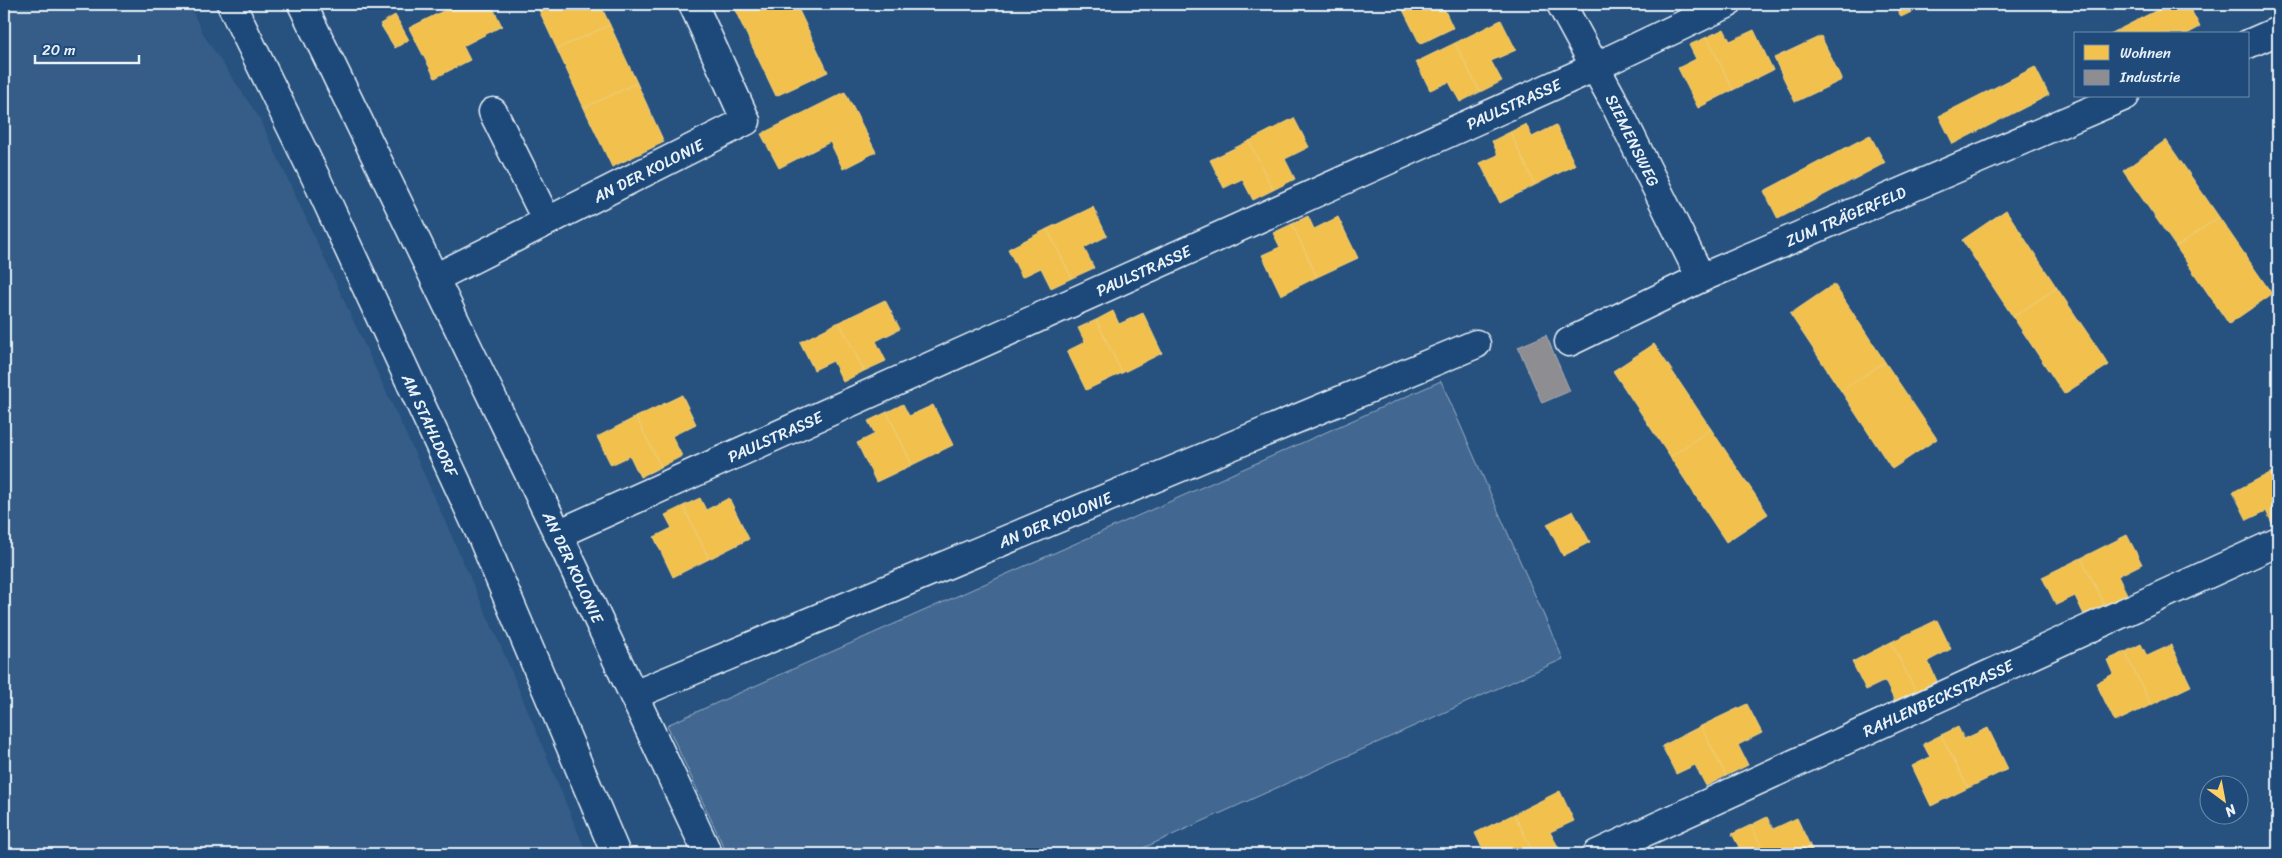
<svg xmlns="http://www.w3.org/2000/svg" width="2282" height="858" font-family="Sriracha,sans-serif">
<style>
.built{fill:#355d88}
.green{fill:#436891;stroke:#96acc4}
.homes{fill:#f2c14e;stroke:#efcf81}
.industry{fill:#8d8d92;stroke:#a8abb1}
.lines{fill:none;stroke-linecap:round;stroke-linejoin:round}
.minor-casing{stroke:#e8f1f8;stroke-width:31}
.major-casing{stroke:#e8f1f8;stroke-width:31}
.minor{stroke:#1f4a7a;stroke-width:28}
.major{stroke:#1f4a7a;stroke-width:28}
.labels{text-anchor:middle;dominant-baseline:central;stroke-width:5;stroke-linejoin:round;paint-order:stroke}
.street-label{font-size:16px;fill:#e8f1f8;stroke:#1f4a7a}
</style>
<rect width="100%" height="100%" fill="#27517f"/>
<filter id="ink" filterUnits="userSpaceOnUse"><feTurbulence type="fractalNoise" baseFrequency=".02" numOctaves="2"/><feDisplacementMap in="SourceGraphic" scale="10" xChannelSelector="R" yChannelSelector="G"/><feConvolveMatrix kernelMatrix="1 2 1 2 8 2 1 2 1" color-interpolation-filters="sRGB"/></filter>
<g filter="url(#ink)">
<path class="built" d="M 4,4 L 189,4 L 205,37 L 260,119 L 416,456 L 506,658 L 587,854 L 4,854 Z"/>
<path class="green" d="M 1441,381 L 1563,659 L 1130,854 L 727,854 L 667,725 Z"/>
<g class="homes">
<path d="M 457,4 L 491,4 L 502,26 L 463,46 L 470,60 L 435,78 L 409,28 Z"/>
<path d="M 536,4 L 600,4 L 610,25 L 557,49 Z"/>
<path d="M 732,4 L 796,4 L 828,72 L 776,96 Z"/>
<path d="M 1410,4 L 1442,4 L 1453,28 L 1420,44 L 1402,8 Z"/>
<path d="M 1895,4 L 1928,4 L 1901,17 Z"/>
<path d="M 2169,4 L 2188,4 L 2200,27 L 2187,34 L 2110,34 Z"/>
<path d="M 395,15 L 409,40 L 395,48 L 380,24 Z"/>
<path d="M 1501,20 L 1516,50 L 1491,61 L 1502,81 L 1480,92 L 1455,43 Z"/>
<path d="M 610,25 L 637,83 L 584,108 L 557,49 Z"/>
<path d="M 1724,29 L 1730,41 L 1754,30 L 1773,70 L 1733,90 L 1707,37 Z"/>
<path d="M 1821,36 L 1842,80 L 1795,102 L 1774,58 Z"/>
<path d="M 1707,37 L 1733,90 L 1698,108 L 1678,68 L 1696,59 L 1689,45 Z"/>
<path d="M 1455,43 L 1480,92 L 1460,102 L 1449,82 L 1430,90 L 1416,62 Z"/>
<path d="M 2035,67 L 2049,95 L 1953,144 L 1939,116 Z"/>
<path d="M 637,83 L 664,142 L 612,167 L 584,108 Z"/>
<path d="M 845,92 L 876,152 L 843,169 L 830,142 L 779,168 L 761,134 Z"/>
<path d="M 1294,118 L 1309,147 L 1285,159 L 1295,179 L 1273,190 L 1249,141 Z"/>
<path d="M 1526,124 L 1532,137 L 1556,125 L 1575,165 L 1535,185 L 1510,132 Z"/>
<path d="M 1510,132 L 1535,185 L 1500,203 L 1480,163 L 1498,155 L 1492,141 Z"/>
<path d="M 1870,135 L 1885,163 L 1778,219 L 1764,191 Z"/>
<path d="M 2166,140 L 2219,217 L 2176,247 L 2123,171 Z"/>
<path d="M 1249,141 L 1273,190 L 1253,200 L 1242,179 L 1224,188 L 1210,160 Z"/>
<path d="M 1093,207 L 1107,236 L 1084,248 L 1094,268 L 1072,278 L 1047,229 Z"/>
<path d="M 2006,210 L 2057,288 L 2013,317 L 1962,240 Z"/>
<path d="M 1308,216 L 1314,229 L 1338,217 L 1358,258 L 1317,277 L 1292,224 Z"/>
<path d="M 2219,217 L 2272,294 L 2229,324 L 2176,247 Z"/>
<path d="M 1292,224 L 1317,277 L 1281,295 L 1262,255 L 1280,247 L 1273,233 Z"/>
<path d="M 1047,229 L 1072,278 L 1051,288 L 1041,268 L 1022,277 L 1008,249 Z"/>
<path d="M 1834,284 L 1885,362 L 1841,391 L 1790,314 Z"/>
<path d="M 2057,288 L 2109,365 L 2064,394 L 2013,317 Z"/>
<path d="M 885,300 L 900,329 L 876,341 L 886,361 L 864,371 L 839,322 Z"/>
<path d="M 1113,311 L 1119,324 L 1143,313 L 1162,353 L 1122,373 L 1096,320 Z"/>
<path d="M 1096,320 L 1122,373 L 1086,390 L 1067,351 L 1085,342 L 1078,328 Z"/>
<path d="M 839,322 L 864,371 L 843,382 L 833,361 L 814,370 L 800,342 Z"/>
<path d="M 1654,344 L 1711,429 L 1670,457 L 1613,371 Z"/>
<path d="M 1885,362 L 1937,439 L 1892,469 L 1841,391 Z"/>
<path d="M 682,395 L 696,424 L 672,436 L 682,456 L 661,467 L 636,417 Z"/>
<path d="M 903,404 L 909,416 L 933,405 L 953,445 L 912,465 L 887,412 Z"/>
<path d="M 887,412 L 912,465 L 876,482 L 857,443 L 875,434 L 868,421 Z"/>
<path d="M 636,417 L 661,467 L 640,477 L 630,456 L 611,465 L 597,437 Z"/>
<path d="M 1711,429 L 1768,514 L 1726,542 L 1670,457 Z"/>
<path d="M 2272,472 L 2278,484 L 2278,530 L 2276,531 L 2266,511 L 2247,520 L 2233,492 Z"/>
<path d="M 700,498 L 706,510 L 729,498 L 749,539 L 709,559 L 683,506 Z"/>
<path d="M 683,506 L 709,559 L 673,577 L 654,537 L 672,528 L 665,515 Z"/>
<path d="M 1573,511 L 1590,542 L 1563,556 L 1547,524 Z"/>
<path d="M 2127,535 L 2142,564 L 2118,576 L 2128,596 L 2106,607 L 2081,558 Z"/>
<path d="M 2081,558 L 2106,607 L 2085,617 L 2075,596 L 2056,605 L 2042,577 Z"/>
<path d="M 1937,620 L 1951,649 L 1928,661 L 1937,681 L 1916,692 L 1891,642 Z"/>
<path d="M 1891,642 L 1916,692 L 1895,702 L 1885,681 L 1866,690 L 1852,662 Z"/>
<path d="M 2141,644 L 2147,656 L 2171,645 L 2191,686 L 2151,705 L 2125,652 Z"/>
<path d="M 2125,652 L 2151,705 L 2115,722 L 2096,683 L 2113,674 L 2107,660 Z"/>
<path d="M 1747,704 L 1762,733 L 1738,745 L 1748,765 L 1726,776 L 1701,726 Z"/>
<path d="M 1701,726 L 1726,776 L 1706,786 L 1695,765 L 1676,774 L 1662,746 Z"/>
<path d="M 1958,727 L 1964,739 L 1988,728 L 2008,769 L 1968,788 L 1941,735 Z"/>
<path d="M 1941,735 L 1968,788 L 1931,806 L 1912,766 L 1930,757 L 1923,744 Z"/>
<path d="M 1560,791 L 1574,821 L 1550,832 L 1561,852 L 1534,854 L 1514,814 Z"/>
<path d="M 1514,814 L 1534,854 L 1509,854 L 1508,852 L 1503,854 L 1485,854 L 1475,833 Z"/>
<path d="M 1767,817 L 1773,829 L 1797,818 L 1814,854 L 1765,854 L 1751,825 Z"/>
<path d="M 1751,825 L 1765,854 L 1724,854 L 1739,847 L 1732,834 Z"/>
</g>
<path class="industry" d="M 1546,335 L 1570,391 L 1542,403 L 1518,347 Z"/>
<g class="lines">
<defs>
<g id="minor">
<path id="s1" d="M 302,4 L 558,534 L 708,854"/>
<path id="s2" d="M 1561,4 L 1612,98 L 1701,278"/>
<path d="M 2248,44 L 2278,31"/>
<path d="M 493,112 L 547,221"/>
<path id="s3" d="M 435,278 L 746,121 L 693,4"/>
<path id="s4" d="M 1569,342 L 1701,278 L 2125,96"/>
<path id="s5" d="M 558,534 L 1595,67 L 1727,4"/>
<path id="s6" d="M 634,695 L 1476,344"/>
<path id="s7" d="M 1597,854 L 2278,542"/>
</g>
<g id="major">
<path id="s8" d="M 231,4 L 316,178 L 482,537 L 616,854"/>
</g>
</defs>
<use href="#minor" class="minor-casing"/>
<use href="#major" class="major-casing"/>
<use href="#minor" class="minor"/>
<use href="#major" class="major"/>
</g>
</g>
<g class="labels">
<g class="street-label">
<text stroke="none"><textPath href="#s5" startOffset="1048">PAULSTRASSE</textPath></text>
<text stroke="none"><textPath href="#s2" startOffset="154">SIEMENSWEG</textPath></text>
<text stroke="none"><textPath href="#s3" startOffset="239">AN DER KOLONIE</textPath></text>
<text stroke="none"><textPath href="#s4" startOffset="304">ZUM TRÄGERFELD</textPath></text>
<text stroke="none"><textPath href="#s5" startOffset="642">PAULSTRASSE</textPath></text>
<text stroke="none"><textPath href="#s8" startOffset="466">AM STAHLDORF</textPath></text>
<text stroke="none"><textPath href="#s5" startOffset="238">PAULSTRASSE</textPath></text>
<text stroke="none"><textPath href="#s6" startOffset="456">AN DER KOLONIE</textPath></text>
<text stroke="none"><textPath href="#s1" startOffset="625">AN DER KOLONIE</textPath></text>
<text stroke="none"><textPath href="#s7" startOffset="375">RAHLENBECKSTRASSE</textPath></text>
</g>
</g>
<rect width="2282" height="858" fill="none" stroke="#1f4a7a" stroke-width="20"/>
<rect x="10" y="10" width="2262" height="838" fill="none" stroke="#e8f1f8" stroke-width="2" filter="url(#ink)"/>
<rect x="2074" y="32" width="175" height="65" fill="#1f4a7a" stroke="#6f8dac"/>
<rect x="2084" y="45" width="25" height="15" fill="#f2c14e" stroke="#6f8dac"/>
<text x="2120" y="58" font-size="15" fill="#e8f1f8">Wohnen</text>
<rect x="2084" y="70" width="25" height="15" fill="#8d8d92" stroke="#6f8dac"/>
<text x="2120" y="82" font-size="15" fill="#e8f1f8">Industrie</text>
<g transform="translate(2224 800) rotate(148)"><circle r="24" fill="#1f4a7a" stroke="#6f8dac"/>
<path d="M0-4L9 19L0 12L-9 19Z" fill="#ffd166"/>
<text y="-8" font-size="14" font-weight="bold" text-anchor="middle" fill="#e8f1f8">N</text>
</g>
<path d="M35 55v8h104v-8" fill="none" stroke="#e8f1f8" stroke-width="2.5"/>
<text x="42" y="55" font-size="15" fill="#e8f1f8" stroke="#1f4a7a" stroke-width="4" paint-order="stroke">20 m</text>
</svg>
